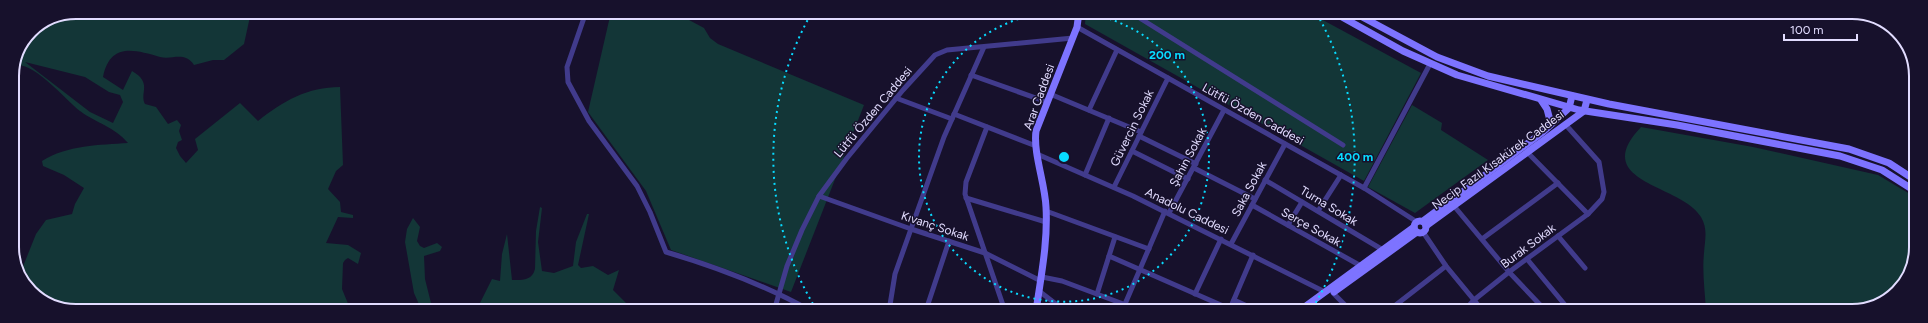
<svg xmlns="http://www.w3.org/2000/svg" width="1928" height="323" font-family="Figtree,sans-serif">
<style>
.green{fill:#133637;fill-rule:evenodd}
.lines{fill:none;stroke-linecap:round;stroke-linejoin:round}
.street{stroke:#413b8c;stroke-width:5}
.secondary{stroke:#7d73ff;stroke-width:7}
.ring{fill:none;stroke:#08dbff;stroke-width:2;stroke-dasharray:2 4}
.labels{text-anchor:middle;dominant-baseline:central;stroke-width:3;stroke-linejoin:round;paint-order:stroke}
.street-label{font-size:12px;fill:#e2dcff;stroke:#17112c}
.rim{fill:none;stroke:#e2dcff;stroke-width:2}
.centre{fill:#08dbff;stroke:#17112c;stroke-width:2}
.ring-label{font-size:12px;text-anchor:middle;font-weight:bold;fill:#08dbff;stroke:#17112c;stroke-width:3;stroke-linejoin:round;paint-order:stroke}
</style>
<rect width="100%" height="100%" fill="#17112c"/>
<g class="green">
<path d="M 76,12 L 251,12 L 244,44 L 224,60 L 213,60 L 194,65 C 184,51 173,60 160,57 C 133,49 110,43 103,77 L 123,90 L 132,71 C 153,83 139,93 145,104 L 156,107 L 168,124 L 177,120 L 181,125 L 179,131 L 182,140 L 178,142 L 176,148 L 180,156 L 186,163 L 198,150 L 195,139 L 240,103 L 258,121 C 283,101 308,87 340,87 L 343,165 L 336,171 L 328,189 L 340,202 L 341,212 L 353,215 L 353,218 L 338,217 L 326,243 L 348,245 L 361,253 L 358,264 L 348,258 L 345,260 L 343,263 L 342,289 L 351,311 L 67,310 L 34,295 L 17,269 L 22,269 L 36,234 L 46,220 L 72,214 L 75,204 L 84,188 L 64,175 L 43,166 L 42,161 C 67,145 100,145 128,143 C 115,127 96,123 80,111 C 65,99 35,63 16,65 L 31,31 ZM 25,62 L 85,77 L 109,92 L 120,95 L 123,102 L 113,123 L 90,112 Z"/>
<path d="M 611,12 L 657,12 L 672,19 L 689,20 L 704,28 L 710,38 L 718,44 L 864,105 L 791,292 L 671,250 L 646,191 L 588,112 Z"/>
<path d="M 1086,12 L 1308,12 L 1421,73 L 1364,181 L 1085,24 Z"/>
<path d="M 1412,105 L 1442,123 L 1441,130 L 1488,160 L 1415,213 L 1368,187 Z"/>
<path d="M 1641,127 L 1753,147 L 1878,175 L 1915,197 L 1915,256 L 1894,295 L 1852,311 L 1706,311 C 1705,292 1702,272 1704,253 C 1705,239 1708,229 1701,217 C 1682,184 1588,183 1641,127 Z"/>
<path d="M 540,207 L 542,208 L 538,242 L 542,271 L 554,273 L 573,266 L 576,242 L 587,214 L 589,214 L 578,265 L 581,268 L 593,266 L 608,275 L 619,270 L 613,290 L 634,311 L 476,311 L 492,279 L 500,281 L 502,254 L 507,234 L 512,280 C 522,280 532,281 535,269 L 536,231 Z"/>
<path d="M 413,218 L 420,227 L 417,241 L 420,246 L 424,248 L 437,243 L 442,247 L 440,251 L 424,256 L 425,279 L 433,311 L 422,311 L 414,293 L 405,242 L 407,229 Z"/>
</g>
<g class="lines">
<g class="street">
<path d="M 586,12 L 567,67 L 568,82 L 589,121 L 637,186 L 650,212 L 666,252 C 717,267 765,285 811,311"/>
<path d="M 1010,12 L 1027,12"/>
<path d="M 1130,12 L 1343,145"/>
<path d="M 1077,27 L 1364,188 L 1417,222"/>
<path d="M 971,75 L 1047,102"/>
<path d="M 1050,94 L 1141,132"/>
<path d="M 896,98 L 952,119"/>
<path d="M 1089,110 L 1117,50"/>
<path d="M 954,114 L 1036,146"/>
<path d="M 987,127 L 966,182 L 965,194 L 1005,311"/>
<path d="M 1139,136 L 1196,164"/>
<path d="M 1132,151 L 1188,179"/>
<path d="M 1527,152 L 1588,214"/>
<path d="M 1037,154 L 1133,196 L 1325,292"/>
<path d="M 1194,168 L 1255,199"/>
<path d="M 1085,175 L 1109,118"/>
<path d="M 1265,180 L 1383,250"/>
<path d="M 1114,187 L 1168,78"/>
<path d="M 1364,188 L 1430,64"/>
<path d="M 819,196 L 911,229 L 985,253 L 1041,281"/>
<path d="M 966,198 L 1046,222"/>
<path d="M 1252,205 L 1361,266"/>
<path d="M 1454,206 L 1509,272 L 1545,310"/>
<path d="M 1046,211 L 1149,249"/>
<path d="M 1318,211 L 1341,175"/>
<path d="M 1169,213 L 1224,110"/>
<path d="M 1288,225 L 1302,202"/>
<path d="M 1423,232 L 1446,266 L 1483,311"/>
<path d="M 1558,236 L 1585,268"/>
<path d="M 1482,239 L 1558,183"/>
<path d="M 1231,244 L 1285,144"/>
<path d="M 1109,256 L 1230,309"/>
<path d="M 1527,259 L 1570,311"/>
<path d="M 1042,277 L 1062,281 L 1142,311"/>
<path d="M 1039,291 L 1065,311"/>
<path d="M 1333,293 L 1351,311"/>
<path d="M 1097,294 L 1115,237"/>
<path d="M 1195,294 L 1221,239"/>
<path d="M 1234,300 L 1258,311"/>
<path d="M 774,311 L 787,266 L 802,230 L 819,196 L 847,158 L 903,90 L 935,55 L 947,50 L 1073,38"/>
<path d="M 889,311 L 895,274 L 911,229 L 944,137 L 984,47"/>
<path d="M 928,311 L 928,304 L 949,241"/>
<path d="M 1122,311 L 1165,211"/>
<path d="M 1229,311 L 1253,255"/>
<path d="M 1388,311 L 1446,266"/>
<path d="M 1464,311 L 1474,300 L 1509,272 L 1588,214 L 1602,199 L 1604,192 L 1599,162 L 1565,124"/>
</g>
<g class="secondary">
<path d="M 1333,12 L 1403,51 L 1457,75 L 1579,110 L 1677,125 L 1840,156 L 1882,170 L 1915,191"/>
<path d="M 1353,12 L 1437,57 L 1488,76 L 1609,104 L 1849,149 L 1889,163 L 1915,180"/>
<path d="M 1541,100 L 1547,109 L 1551,124"/>
<circle cx="1420" cy="227" r="6"/>
<path d="M 1423,221 L 1543,132 L 1569,108 L 1572,96"/>
<path d="M 1426,226 L 1584,111 L 1587,100"/>
<path d="M 1334,292 L 1417,232"/>
<path d="M 1036,311 C 1041,276 1048,242 1046,207 C 1045,183 1033,153 1036,131 L 1077,27 L 1079,12"/>
<path d="M 1299,311 L 1414,227"/>
</g>
</g>
<g class="ring">
<path d="M1074 12A145 145 0 1 1 1054 12"/>
<path d="M816 309A291 291 0 0 1 811 14M1317 14A291 291 0 0 1 1312 309"/>
</g>
<g class="labels">
<g class="street-label">
<text transform="translate(1039 97) rotate(-70)">Arar Caddesi</text>
<text transform="translate(873 112) rotate(-50)">Lütfü Özden Caddesi</text>
<text transform="translate(1253 114) rotate(29)">Lütfü Özden Caddesi</text>
<text transform="translate(1132 128) rotate(-64)">Güvercin Sokak</text>
<text transform="translate(1188 157) rotate(-62)">Şahin Sokak</text>
<text transform="translate(1498 160) rotate(-36)">Necip Fazıl Kısakürek Caddesi</text>
<text transform="translate(1249 189) rotate(-62)">Saka Sokak</text>
<text transform="translate(1329 206) rotate(31)">Turna Sokak</text>
<text transform="translate(1187 211) rotate(26)">Anadolu Caddesi</text>
<text transform="translate(935 226) rotate(18)">Kıvanç Sokak</text>
<text transform="translate(1311 227) rotate(29)">Serçe Sokak</text>
<text transform="translate(1528 246) rotate(-37)">Burak Sokak</text>
</g>
</g>
<path d="M0 0H1928V323H0ZM76 19H1852A57 57 0 0 1 1909 76V247A57 57 0 0 1 1852 304H76A57 57 0 0 1 19 247V76A57 57 0 0 1 76 19Z" fill="#17112c" fill-rule="evenodd"/>
<path class="rim" d="M76 19H1852A57 57 0 0 1 1909 76V247A57 57 0 0 1 1852 304H76A57 57 0 0 1 19 247V76A57 57 0 0 1 76 19Z"/>
<circle cx="1064" cy="157" r="6" class="centre"/>
<g class="ring-label">
<text x="1167" y="59">200 m</text>
<text x="1355" y="161">400 m</text>
</g>
<path d="M1784 34v6h73v-6" fill="none" stroke="#e2dcff" stroke-width="2"/>
<text x="1790" y="34" font-size="12" fill="#e2dcff" stroke="#17112c" stroke-width="3" paint-order="stroke">100 m</text>
</svg>
